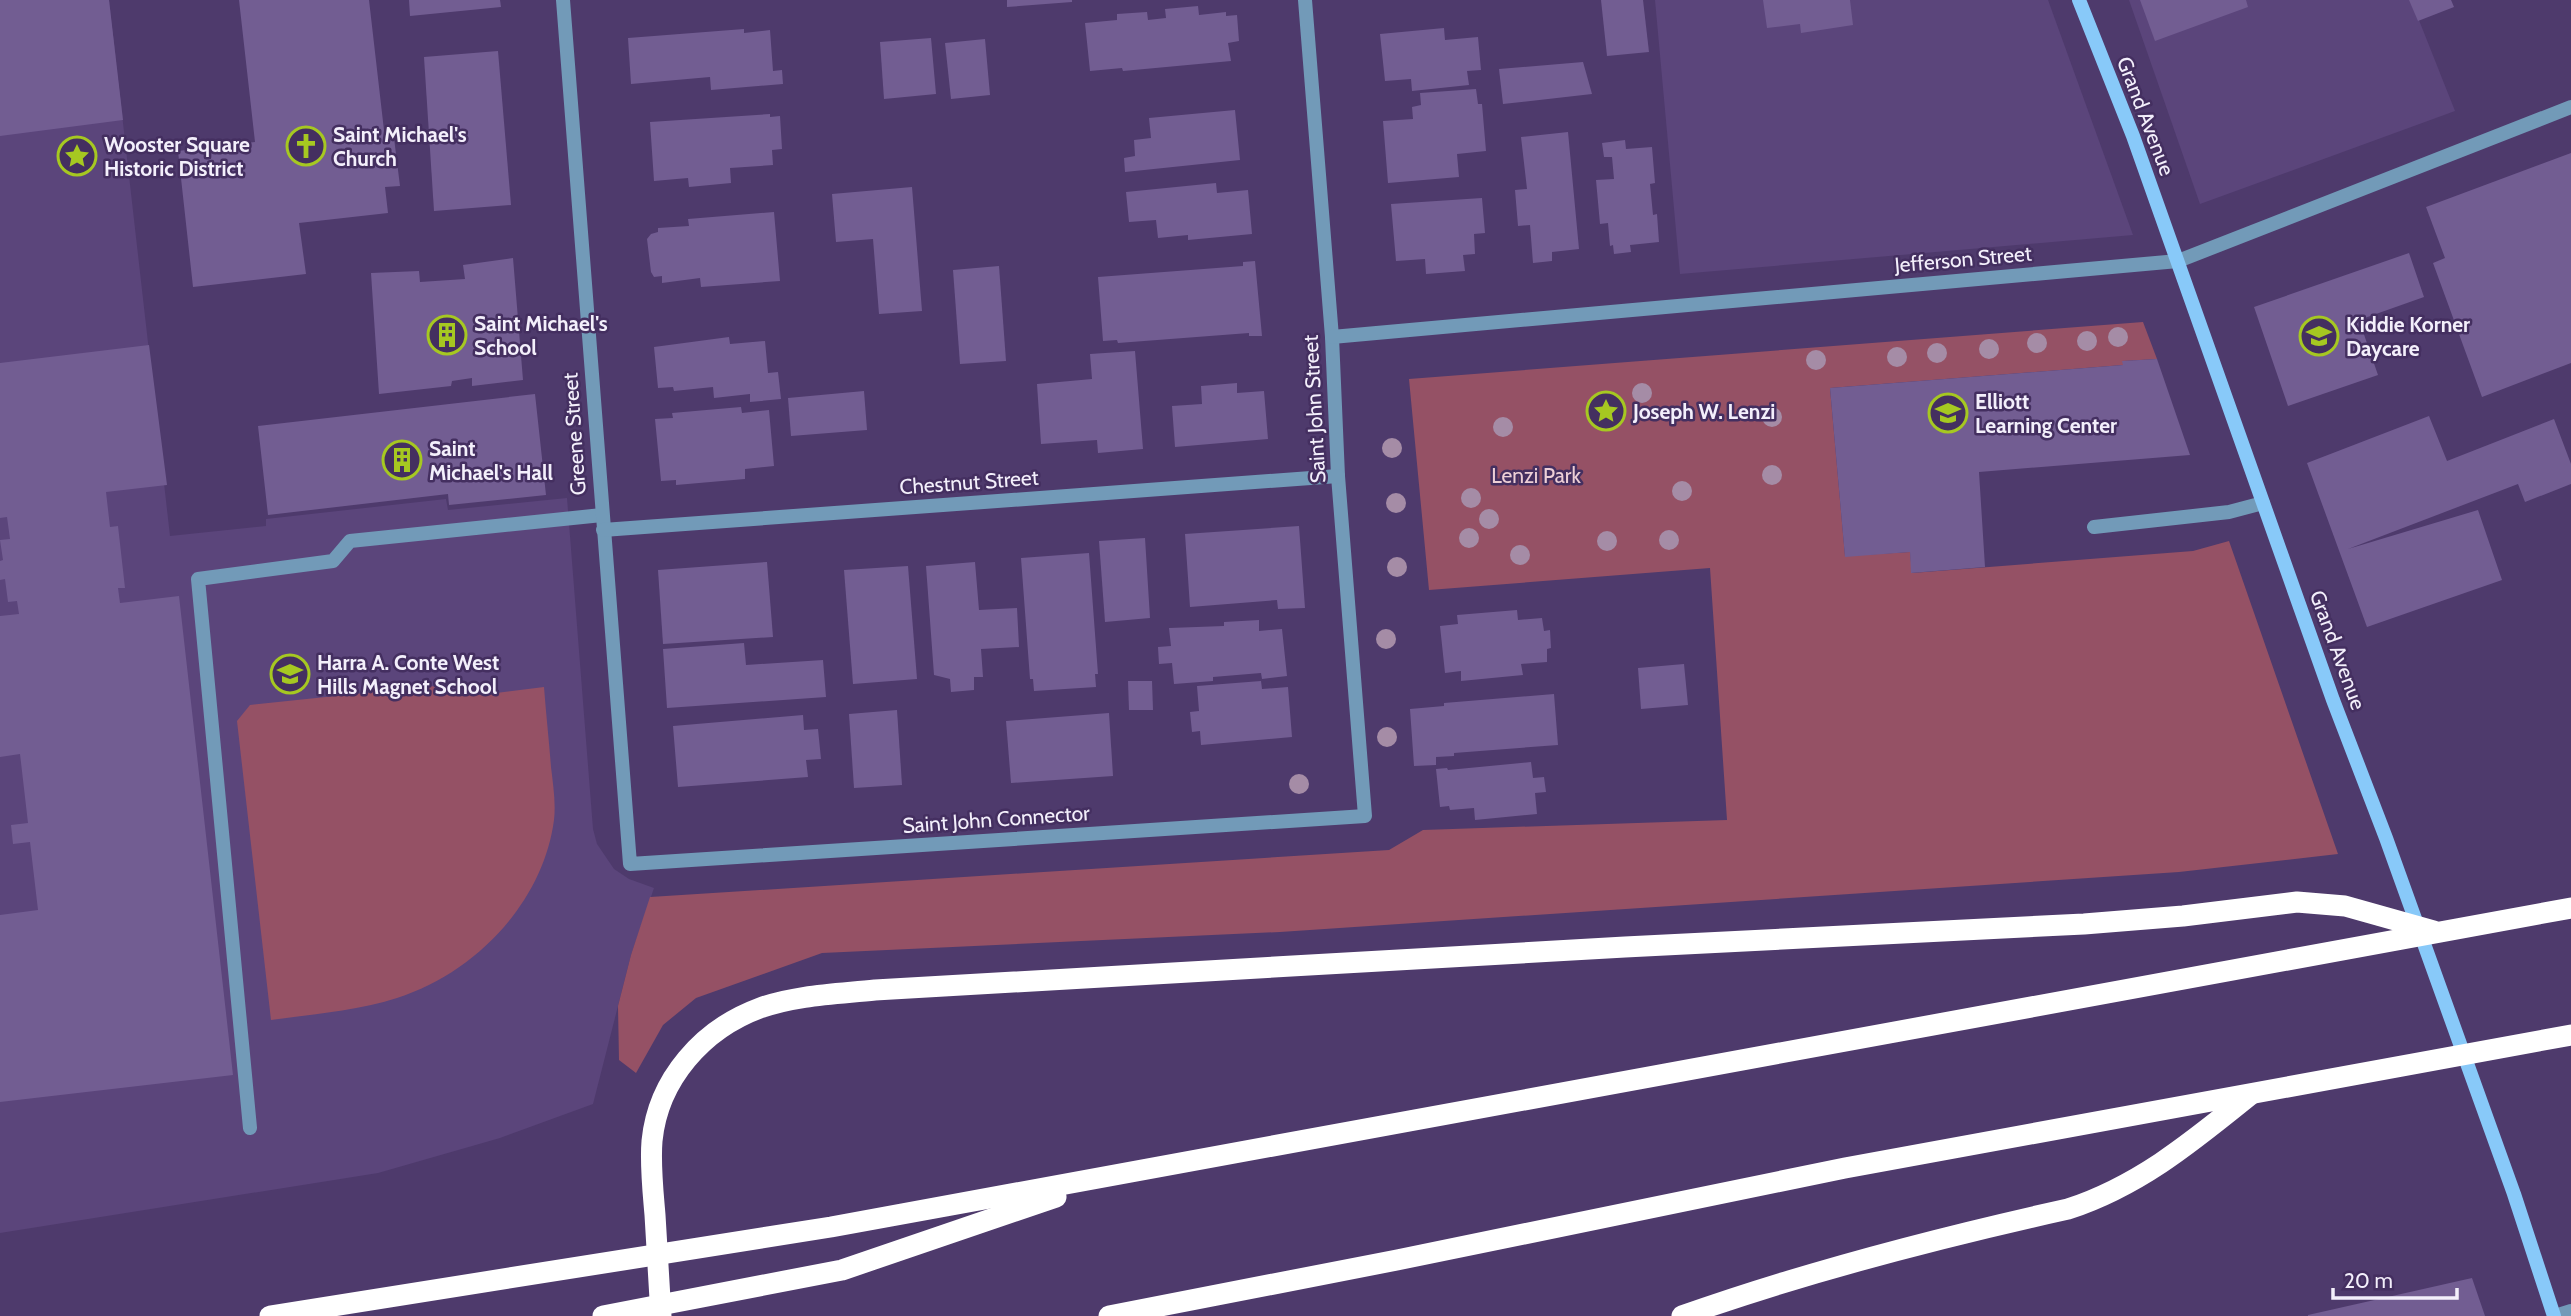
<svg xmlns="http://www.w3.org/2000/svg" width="2571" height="1316" font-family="Cabin,sans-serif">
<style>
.built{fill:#5b457b}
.green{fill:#955165}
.building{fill:#725d92}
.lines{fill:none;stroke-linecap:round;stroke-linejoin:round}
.service{stroke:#729ab8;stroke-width:14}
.minor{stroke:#729ab8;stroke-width:14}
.secondary{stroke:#88c9f9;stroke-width:14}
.motorway{stroke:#fff;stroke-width:21}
.tree{fill:#a58ca6}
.labels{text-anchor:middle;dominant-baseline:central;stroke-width:5;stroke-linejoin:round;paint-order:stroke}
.street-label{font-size:21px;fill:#f3effb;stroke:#442f60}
.poi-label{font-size:21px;font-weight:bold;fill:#f3effb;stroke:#442f60;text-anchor:start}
.park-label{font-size:21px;fill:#edcfd6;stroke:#442f60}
</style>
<rect width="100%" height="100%" fill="#4e3a6c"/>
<g class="built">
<path d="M 0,0 L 109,0 L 170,536 L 266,526 L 266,519 L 446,499 L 448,510 L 567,498 L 593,829 L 597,844 L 614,869 L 629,879 L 654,888 L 631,955 L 593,1104 L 500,1138 L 378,1173 L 0,1233 Z"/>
<path d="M 1655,0 L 2048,0 L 2133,235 L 1680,274 Z"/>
<path d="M 2129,0 L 2411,0 L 2455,111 L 2200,204 Z"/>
</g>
<g class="green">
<path d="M 2143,322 L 2157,359 L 2123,361 L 2123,365 L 1830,388 L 1845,556 L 1910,552 L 1912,573 L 2193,551 L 2229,541 L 2338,854 L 2179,872 L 1280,932 L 822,953 L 696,998 L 663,1025 L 636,1073 L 619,1060 L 618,1006 L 631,955 L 650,897 L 1389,850 L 1423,830 L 1727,820 L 1710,568 L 1429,590 L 1409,379 Z"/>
<path d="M 431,686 L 480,695 L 544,687 C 546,714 549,740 551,767 C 553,784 556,803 554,820 C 543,903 475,973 397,998 C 357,1011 313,1014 271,1020 L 237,721 L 250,705 Z"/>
</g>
<g class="building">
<path d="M 0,0 L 109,0 L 123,120 L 0,136 Z"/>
<path d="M 239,0 L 369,0 L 385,139 L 394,138 L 400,186 L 385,187 L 388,213 L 299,223 L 306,274 L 193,287 L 178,151 L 255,142 Z"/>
<path d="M 409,0 L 500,0 L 501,7 L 410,16 Z"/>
<path d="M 1007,0 L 1072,0 L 1072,2 L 1007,7 Z"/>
<path d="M 1601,0 L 1643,0 L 1649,52 L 1607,56 Z"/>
<path d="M 1763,0 L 1850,0 L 1853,25 L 1801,33 L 1800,24 L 1767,28 Z"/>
<path d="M 2140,0 L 2246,0 L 2248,7 L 2155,41 Z"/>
<path d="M 2409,0 L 2451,0 L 2454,7 L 2418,21 Z"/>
<path d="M 1198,6 L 1199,15 L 1226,12 L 1226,16 L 1237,15 L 1239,41 L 1228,43 L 1231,61 L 1123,71 L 1122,68 L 1090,71 L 1085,23 L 1117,20 L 1117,14 L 1147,12 L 1148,20 L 1166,18 L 1165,9 Z"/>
<path d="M 1444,28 L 1445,40 L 1478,37 L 1481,70 L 1467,71 L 1469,85 L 1412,91 L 1411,79 L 1385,81 L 1380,34 Z"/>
<path d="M 744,29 L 744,33 L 770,30 L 773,71 L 782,70 L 783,84 L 711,90 L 710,77 L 631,84 L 628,38 Z"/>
<path d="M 931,38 L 936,94 L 884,99 L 880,42 Z"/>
<path d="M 985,39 L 990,95 L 951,99 L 945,43 Z"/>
<path d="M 498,51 L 511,205 L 434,211 L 424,57 Z"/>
<path d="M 1583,62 L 1592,94 L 1503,104 L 1499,69 Z"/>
<path d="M 1476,89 L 1478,104 L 1482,104 L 1486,151 L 1457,154 L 1459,177 L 1388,183 L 1383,121 L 1413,119 L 1412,107 L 1421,105 L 1420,93 Z"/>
<path d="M 1235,110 L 1240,160 L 1125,172 L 1124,158 L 1135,156 L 1134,140 L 1151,138 L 1149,118 Z"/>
<path d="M 770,114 L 770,117 L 780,116 L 782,149 L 772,150 L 773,165 L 730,168 L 731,183 L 689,187 L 688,178 L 654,181 L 650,122 Z"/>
<path d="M 1568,132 L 1579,249 L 1552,252 L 1552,261 L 1533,263 L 1530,225 L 1518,226 L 1515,190 L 1527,189 L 1521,137 Z"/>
<path d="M 1625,140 L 1626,149 L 1652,147 L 1655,183 L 1650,184 L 1653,215 L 1657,214 L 1659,242 L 1630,245 L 1631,252 L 1614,254 L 1613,245 L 1610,246 L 1608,223 L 1600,224 L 1596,180 L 1614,179 L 1612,157 L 1604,157 L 1602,143 Z"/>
<path d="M 2571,153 L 2571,363 L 2482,397 L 2433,263 L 2445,258 L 2426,207 Z"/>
<path d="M 1216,183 L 1217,193 L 1248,190 L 1252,234 L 1188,240 L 1188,235 L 1158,238 L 1156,220 L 1129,222 L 1126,192 Z"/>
<path d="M 912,187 L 922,311 L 879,314 L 873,239 L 836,242 L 832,194 Z"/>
<path d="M 1482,198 L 1485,233 L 1474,234 L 1475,254 L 1463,255 L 1465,271 L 1426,274 L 1425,259 L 1396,261 L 1391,204 Z"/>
<path d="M 774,212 L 780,281 L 701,287 L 700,278 L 662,283 L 662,276 L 654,277 L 651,272 L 647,239 L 651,234 L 658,232 L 658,228 L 689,226 L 688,219 Z"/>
<path d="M 2409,253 L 2424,297 L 2359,320 L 2378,375 L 2288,406 L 2254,307 Z"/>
<path d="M 513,258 L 523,380 L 472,386 L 472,378 L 452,381 L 451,386 L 379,394 L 371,273 L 419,271 L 420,282 L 465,279 L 463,265 Z"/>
<path d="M 1255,261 L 1262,336 L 1249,336 L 1249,333 L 1118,343 L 1117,340 L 1103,341 L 1098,277 L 1243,266 L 1243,262 Z"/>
<path d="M 999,266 L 1006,361 L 960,364 L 953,270 Z"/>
<path d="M 729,337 L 730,344 L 765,341 L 768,373 L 778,372 L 781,399 L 750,402 L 750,394 L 714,398 L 713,387 L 674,391 L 673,387 L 658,388 L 654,347 Z"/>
<path d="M 149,345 L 167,485 L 106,492 L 110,527 L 118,526 L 125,588 L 118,588 L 120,603 L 179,596 L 233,1075 L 0,1102 L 0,915 L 38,910 L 30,842 L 13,844 L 11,825 L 28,823 L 20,754 L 0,757 L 0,616 L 19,614 L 17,601 L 8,602 L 5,579 L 0,580 L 0,561 L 3,560 L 0,540 L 10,539 L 7,517 L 0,518 L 0,363 Z"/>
<path d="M 1135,351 L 1143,449 L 1098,453 L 1097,440 L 1041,444 L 1037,384 L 1092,379 L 1090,354 Z"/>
<path d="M 2157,359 L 2190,455 L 1979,472 L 1985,567 L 1911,573 L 1910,552 L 1845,557 L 1830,388 L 2123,365 L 2122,361 Z"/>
<path d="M 1237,383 L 1237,393 L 1264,391 L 1268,439 L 1175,447 L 1172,406 L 1202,404 L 1201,386 Z"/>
<path d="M 864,391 L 867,430 L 791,436 L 788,398 Z"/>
<path d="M 535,394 L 546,495 L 449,505 L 448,494 L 268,515 L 258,426 Z"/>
<path d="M 741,407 L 742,413 L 769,410 L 774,466 L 745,469 L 745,479 L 676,485 L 676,480 L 661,481 L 655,419 L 673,418 L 672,413 Z"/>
<path d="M 2429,416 L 2447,461 L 2554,419 L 2571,464 L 2571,484 L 2525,502 L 2518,484 L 2348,549 L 2478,510 L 2502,580 L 2367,627 L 2307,463 Z"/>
<path d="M 1299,526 L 1305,608 L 1278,609 L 1277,600 L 1190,607 L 1185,534 Z"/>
<path d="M 1145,538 L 1150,618 L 1105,622 L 1099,541 Z"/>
<path d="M 1089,553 L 1098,674 L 1095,674 L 1096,687 L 1034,691 L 1033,679 L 1030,679 L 1021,558 Z"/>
<path d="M 767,562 L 773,637 L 663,644 L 658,570 Z"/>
<path d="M 975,562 L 979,610 L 1017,608 L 1019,647 L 981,649 L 983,677 L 974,677 L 974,690 L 951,692 L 950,679 L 934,675 L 926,566 Z"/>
<path d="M 908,566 L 917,679 L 853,684 L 844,570 Z"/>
<path d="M 1517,610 L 1518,620 L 1542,618 L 1544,631 L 1550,630 L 1551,648 L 1547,649 L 1547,662 L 1521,664 L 1523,675 L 1461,681 L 1461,671 L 1445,673 L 1440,626 L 1458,624 L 1457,615 Z"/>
<path d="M 1259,620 L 1259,631 L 1282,629 L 1287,676 L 1262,679 L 1261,673 L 1213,677 L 1213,681 L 1174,684 L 1172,663 L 1159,664 L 1158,647 L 1171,646 L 1169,628 L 1224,626 L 1224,622 Z"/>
<path d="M 744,643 L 746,665 L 823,660 L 826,697 L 667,708 L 663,649 Z"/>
<path d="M 1684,664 L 1688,705 L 1641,709 L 1638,668 Z"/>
<path d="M 1128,681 L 1152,681 L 1153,710 L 1129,710 Z"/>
<path d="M 1261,681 L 1262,689 L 1288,687 L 1292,737 L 1201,745 L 1200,731 L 1192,732 L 1190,712 L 1199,711 L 1197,686 Z"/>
<path d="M 1554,694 L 1558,745 L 1454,753 L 1454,756 L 1436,757 L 1436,765 L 1414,766 L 1410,709 L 1444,706 L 1444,703 Z"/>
<path d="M 897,710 L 902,785 L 854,788 L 849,714 Z"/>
<path d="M 1109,713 L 1113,776 L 1011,783 L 1006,721 Z"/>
<path d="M 803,715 L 804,730 L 818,729 L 821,759 L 806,760 L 808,777 L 678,787 L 673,726 Z"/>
<path d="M 1531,762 L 1533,778 L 1544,777 L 1546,792 L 1535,793 L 1537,814 L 1475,820 L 1474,808 L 1450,810 L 1449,806 L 1440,807 L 1436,769 L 1447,768 L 1448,770 Z"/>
<path d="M 2472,1278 L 2485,1316 L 2308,1316 L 2308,1315 Z"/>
</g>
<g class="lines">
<g class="service">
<path d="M 2094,527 L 2229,512 L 2263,503"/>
<path d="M 250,1128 L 198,579 L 333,561 L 350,541 L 602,515"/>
</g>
<g class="minor">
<path d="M 563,0 L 630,864 L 1365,816 L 1338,476 L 1332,337 L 1305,0"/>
<path d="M 1332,337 L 2178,261 L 2571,107"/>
<path d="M 603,530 L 1338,476"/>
<path d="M 2555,1316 L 2571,1311"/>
</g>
<path class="secondary" d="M 2079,0 L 2133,136 L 2333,700 L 2386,838 L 2514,1194 L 2554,1316"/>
<g class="motorway">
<path d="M 270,1316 L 831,1227 L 2571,908"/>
<path d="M 603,1316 L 842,1270 L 1056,1197"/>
<path d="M 661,1316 C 659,1282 657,1249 655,1215 C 653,1191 650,1165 652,1141 C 658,1079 703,1029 760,1008 C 796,995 837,994 875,990 L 1625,947 L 2084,924 L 2183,916 L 2297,902 L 2345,906 L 2434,931"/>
<path d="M 1109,1316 L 1397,1260 L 1845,1168 L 2571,1035"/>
<path d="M 1682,1316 C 1809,1271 1937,1238 2068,1209 C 2139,1186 2193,1141 2250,1095"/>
</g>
</g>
<g class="tree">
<circle cx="2118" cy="337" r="10"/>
<circle cx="2087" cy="341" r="10"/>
<circle cx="2037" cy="343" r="10"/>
<circle cx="1989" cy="349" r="10"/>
<circle cx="1937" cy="353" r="10"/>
<circle cx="1897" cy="357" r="10"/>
<circle cx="1816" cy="360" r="10"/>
<circle cx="1642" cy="393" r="10"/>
<circle cx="1772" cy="417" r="10"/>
<circle cx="1503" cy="427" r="10"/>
<circle cx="1392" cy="448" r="10"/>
<circle cx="1772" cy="475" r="10"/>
<circle cx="1682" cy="491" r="10"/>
<circle cx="1471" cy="498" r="10"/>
<circle cx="1396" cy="503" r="10"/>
<circle cx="1489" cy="519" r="10"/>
<circle cx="1469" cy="538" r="10"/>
<circle cx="1669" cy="540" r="10"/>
<circle cx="1607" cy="541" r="10"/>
<circle cx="1520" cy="555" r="10"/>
<circle cx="1397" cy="567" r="10"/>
<circle cx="1386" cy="639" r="10"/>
<circle cx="1387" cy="737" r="10"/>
<circle cx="1299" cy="784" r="10"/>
</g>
<defs>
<symbol id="church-ring" viewBox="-11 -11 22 22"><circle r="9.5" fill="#442f60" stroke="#a6c821" stroke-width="1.5"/><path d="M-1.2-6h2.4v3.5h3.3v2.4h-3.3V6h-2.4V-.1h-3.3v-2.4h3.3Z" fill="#a6c821"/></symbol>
<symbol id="sight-ring" viewBox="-11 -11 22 22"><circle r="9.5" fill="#442f60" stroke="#a6c821" stroke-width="1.5"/><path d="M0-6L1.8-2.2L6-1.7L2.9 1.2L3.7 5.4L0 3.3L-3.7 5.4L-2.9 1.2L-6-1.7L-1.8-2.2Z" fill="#a6c821"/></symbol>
<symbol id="building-ring" viewBox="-11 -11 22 22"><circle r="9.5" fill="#442f60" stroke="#a6c821" stroke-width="1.5"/><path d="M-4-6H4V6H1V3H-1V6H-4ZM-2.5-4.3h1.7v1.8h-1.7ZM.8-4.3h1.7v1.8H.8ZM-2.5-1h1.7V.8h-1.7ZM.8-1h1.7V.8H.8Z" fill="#a6c821"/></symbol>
<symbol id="school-ring" viewBox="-11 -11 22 22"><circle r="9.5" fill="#442f60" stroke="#a6c821" stroke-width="1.5"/><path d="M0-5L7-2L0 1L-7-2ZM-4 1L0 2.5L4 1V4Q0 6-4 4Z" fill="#a6c821"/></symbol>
</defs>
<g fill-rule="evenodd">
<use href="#church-ring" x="284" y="124" width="44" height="44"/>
<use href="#sight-ring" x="55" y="134" width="44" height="44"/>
<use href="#building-ring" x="425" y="313" width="44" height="44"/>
<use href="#school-ring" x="2297" y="314" width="44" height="44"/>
<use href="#sight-ring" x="1584" y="389" width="44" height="44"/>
<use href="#school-ring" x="1926" y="391" width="44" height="44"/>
<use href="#building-ring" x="380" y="438" width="44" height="44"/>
<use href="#school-ring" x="268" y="652" width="44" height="44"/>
</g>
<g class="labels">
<g class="street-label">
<text transform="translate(2146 116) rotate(69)">Grand Avenue</text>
<text transform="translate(1963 259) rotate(-5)">Jefferson Street</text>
<text transform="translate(1314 409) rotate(-93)">Saint John Street</text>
<text transform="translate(574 434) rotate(-94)">Greene Street</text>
<text transform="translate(969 482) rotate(-4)">Chestnut Street</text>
<text transform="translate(2338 650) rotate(70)">Grand Avenue</text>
<text transform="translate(996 819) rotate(-4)">Saint John Connector</text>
</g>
<g class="poi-label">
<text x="333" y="134">Saint Michael's<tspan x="333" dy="24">Church</tspan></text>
<text x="104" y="144">Wooster Square<tspan x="104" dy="24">Historic District</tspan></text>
<text x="474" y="323">Saint Michael's<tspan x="474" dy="24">School</tspan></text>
<text x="2346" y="324">Kiddie Korner<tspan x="2346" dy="24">Daycare</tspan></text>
<text x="1975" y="401">Elliott<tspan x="1975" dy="24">Learning Center</tspan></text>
<text x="1633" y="411">Joseph W. Lenzi</text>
<text x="429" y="448">Saint<tspan x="429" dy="24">Michael's Hall</tspan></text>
<text x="317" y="662">Harra A. Conte West<tspan x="317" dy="24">Hills Magnet School</tspan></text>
</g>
<g class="park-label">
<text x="1536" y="475">Lenzi Park</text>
</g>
</g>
<path d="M2333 1288v10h124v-10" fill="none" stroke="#f3effb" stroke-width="3.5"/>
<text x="2344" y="1288" font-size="21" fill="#f3effb" stroke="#442f60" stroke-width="5" paint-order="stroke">20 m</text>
</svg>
